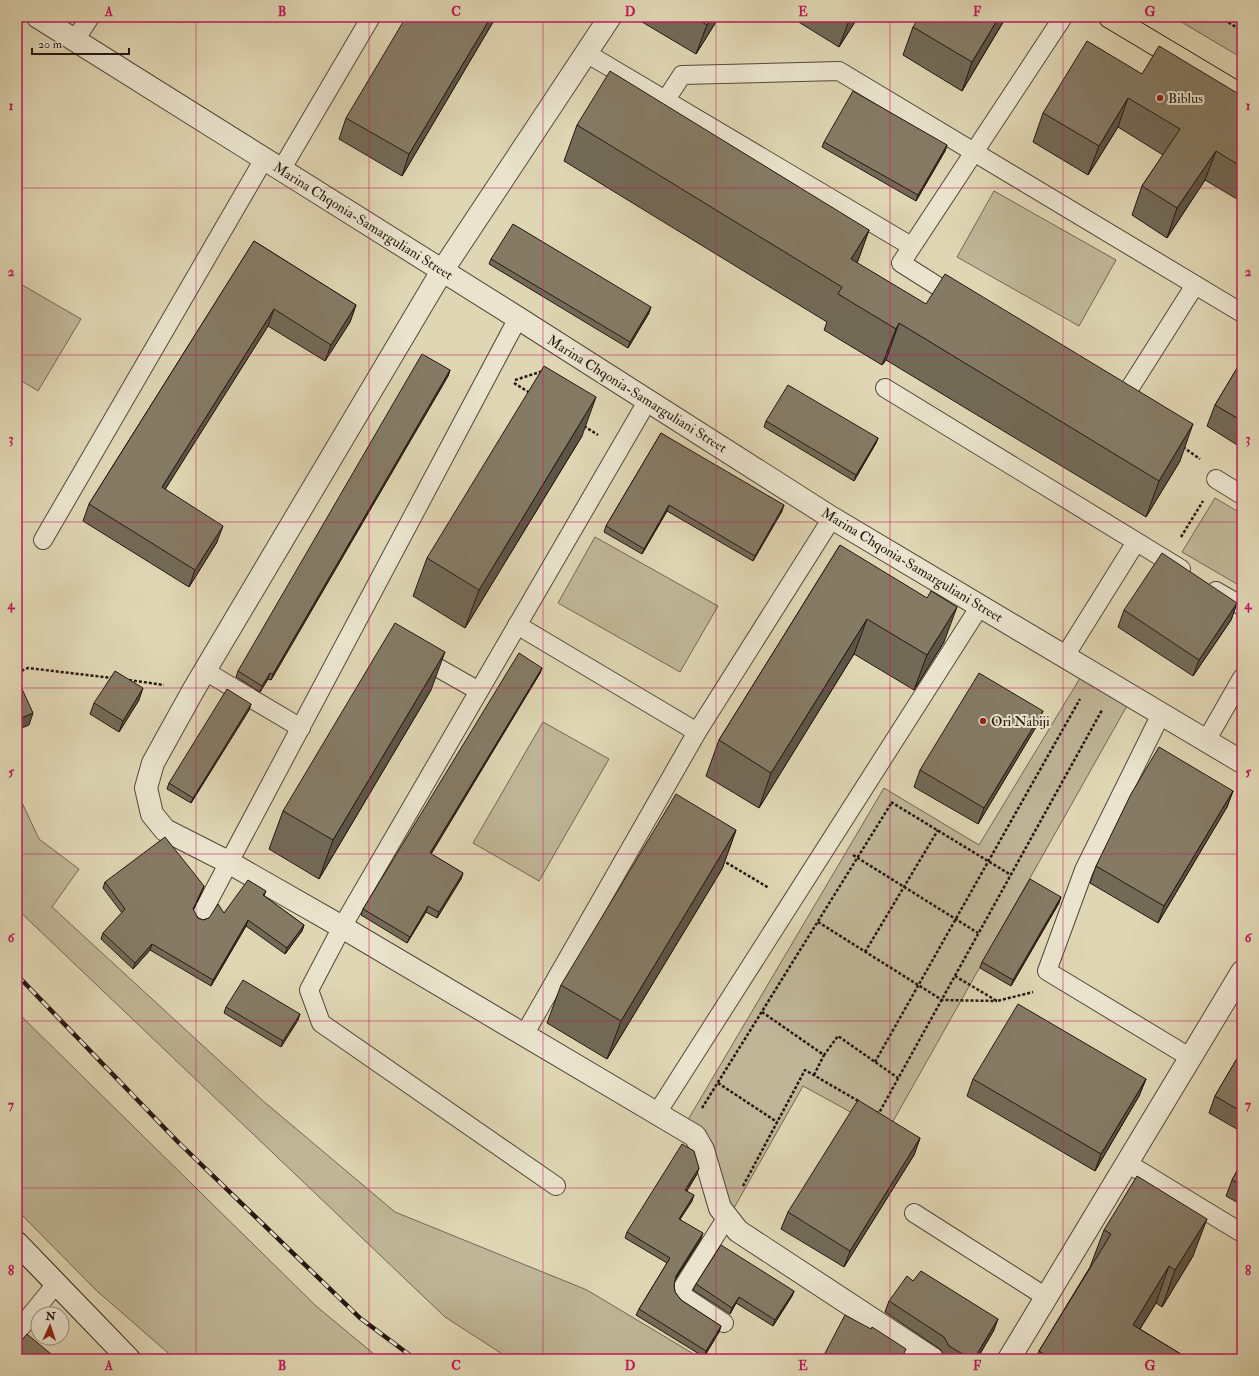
<svg xmlns="http://www.w3.org/2000/svg" width="1259" height="1376" font-family="'IM FELL Double Pica',serif">
<style>
.green{fill:#bfb697;stroke:#726754}
.lines{fill:none;stroke-linecap:round;stroke-linejoin:round}
.service-casing{stroke:#53483a;stroke-width:20}
.minor-casing{stroke:#53483a;stroke-width:24}
.secondary-casing{stroke:#241811;stroke-width:24}
.primary-casing{stroke:#241811;stroke-width:24}
.path{stroke:#241811;stroke-width:2.5;stroke-dasharray:3 2;stroke-linecap:butt}
.service{stroke:#eae4ce;stroke-width:18}
.minor{stroke:#eae4ce;stroke-width:22}
.secondary{stroke:#eae4ce;stroke-width:22}
.primary{stroke:#dfd6b3;stroke-width:22}
.rail-casing{stroke:#241811;stroke-width:4.5}
.rail{stroke:#eae4ce;stroke-width:3;stroke-dasharray:9;stroke-linecap:butt}
.wall{fill:#726a57;stroke:#241811}
.shaded-wall{fill:#5d5647;stroke:#241811}
.building{fill:#857b65;stroke:#241811}
.grid{fill:none;stroke:#c2185b;stroke-width:1;stroke-opacity:0.55}
.poi-dot{fill:#8f2418;stroke:#eae4ce;stroke-width:1.5}
.labels{text-anchor:middle;dominant-baseline:central;stroke-width:4;stroke-linejoin:round;paint-order:stroke}
.poi-label{font-size:14px;fill:#241811;stroke:#eae4ce;text-anchor:start}
.street-label{font-size:14px;fill:#241811;stroke:#eae4ce}
.neatline{fill:none;stroke:#c2185b;stroke-width:1.5}
.grid-label{font-size:13px;text-anchor:middle;font-weight:bold;fill:#c2185b}
</style>
<rect width="100%" height="100%" fill="#dfd6b3"/>
<filter id="stains"><feTurbulence type="fractalNoise" baseFrequency=".005" numOctaves="4"/><feColorMatrix values="0 0 0 0 .2 0 0 0 0 .09 0 0 0 0 .02 0 0 0 .5 -.17"/></filter>
<radialGradient id="worn" r=".72"><stop offset=".6" stop-color="#630" stop-opacity="0"/><stop offset="1" stop-color="#630" stop-opacity=".3"/></radialGradient>
<g class="green">
<path d="M 1173,17 L 1242,17 L 1242,58 Z"/>
<path d="M 994,191 L 1116,260 L 1079,326 L 957,257 Z"/>
<path d="M 17,282 L 81,319 L 38,391 L 17,378 Z"/>
<path d="M 1215,498 L 1242,514 L 1242,587 L 1182,552 Z"/>
<path d="M 595,537 L 718,606 L 680,672 L 558,603 Z"/>
<path d="M 1080,678 L 1128,704 L 887,1132 L 803,1086 L 734,1208 L 723,1193 L 686,1123 L 884,788 L 979,845 Z"/>
<path d="M 543,722 L 609,759 L 539,881 L 473,843 Z"/>
<path d="M 17,792 L 39,839 L 79,869 L 52,907 L 262,1100 L 395,1212 L 587,1290 L 702,1359 L 510,1359 L 445,1317 L 17,909 Z"/>
<path d="M 17,1012 L 316,1306 L 380,1359 L 175,1359 L 97,1291 L 17,1210 Z"/>
</g>
<g class="lines">
<defs>
<g id="service">
<path d="M 75,40 L 90,17"/>
<path d="M 586,53 L 911,246"/>
<path d="M 665,101 L 682,75 L 839,71 L 1242,313"/>
<path d="M 281,170 L 371,17"/>
<path d="M 958,299 L 901,263 L 1063,17"/>
<path d="M 885,388 L 1181,569"/>
<path d="M 1115,398 L 1121,402 L 1195,285"/>
<path d="M 1216,479 L 1242,495"/>
<path d="M 43,540 L 264,159"/>
<path d="M 1216,591 L 1242,606"/>
<path d="M 517,625 L 697,732"/>
<path d="M 417,656 L 479,691"/>
<path d="M 1065,656 L 1136,542"/>
<path d="M 205,671 L 301,728"/>
<path d="M 1161,714 L 1084,870 L 1047,971 L 1191,1058"/>
<path d="M 1206,741 L 1242,678"/>
<path d="M 201,915 L 518,318"/>
<path d="M 524,1035 L 697,732 L 832,518"/>
<path d="M 657,1113 L 980,606"/>
<path d="M 1127,1163 L 1242,1233"/>
<path d="M 556,1186 L 321,1023 L 309,990 L 342,927 L 648,400"/>
<path d="M 914,1213 L 1046,1297"/>
<path d="M 724,1323 L 685,1297 L 682,1292 L 683,1287 L 727,1217"/>
<path d="M 17,1332 L 56,1284"/>
</g>
<g id="minor">
<path d="M 38,17 L 518,318 L 832,518 L 1242,762"/>
<path d="M 610,17 L 442,271 L 194,689 L 153,763 L 146,788 L 152,814 L 165,830 L 230,863 L 342,927 L 695,1136 L 703,1150 L 720,1208 L 738,1231 L 933,1359"/>
<path d="M 1009,1359 L 1242,972"/>
</g>
<path id="secondary" d="M 17,1243 L 129,1359"/>
<path id="primary" d="M 1110,17 L 1242,96"/>
</defs>
<use href="#service" class="service-casing"/>
<use href="#minor" class="minor-casing"/>
<use href="#secondary" class="secondary-casing"/>
<use href="#primary" class="primary-casing"/>
<g class="path">
<path d="M 1220,17 L 1242,31"/>
<path d="M 515,380 L 543,371"/>
<path d="M 514,383 L 530,393"/>
<path d="M 584,426 L 598,435"/>
<path d="M 1183,447 L 1200,459"/>
<path d="M 1181,537 L 1203,501"/>
<path d="M 17,673 L 28,668 L 112,678"/>
<path d="M 129,680 L 164,685"/>
<path d="M 891,802 L 1011,875"/>
<path d="M 853,855 L 978,933"/>
<path d="M 722,860 L 769,888"/>
<path d="M 818,922 L 942,1000 L 997,1001"/>
<path d="M 865,952 L 938,830"/>
<path d="M 955,976 L 997,1001 L 1033,992"/>
<path d="M 762,1012 L 824,1055 L 838,1036 L 898,1078"/>
<path d="M 875,1062 L 1080,699"/>
<path d="M 814,1075 L 824,1055"/>
<path d="M 718,1083 L 777,1122"/>
<path d="M 702,1108 L 892,802"/>
<path d="M 876,1112 L 879,1113 L 1102,710"/>
<path d="M 743,1186 L 805,1070 L 860,1102"/>
</g>
<use href="#service" class="service"/>
<use href="#minor" class="minor"/>
<use href="#secondary" class="secondary"/>
<use href="#primary" class="primary"/>
<defs>
<path id="rail" d="M 17,975 L 178,1142 L 360,1318 L 415,1359"/>
</defs>
<use href="#rail" class="rail-casing"/>
<use href="#rail" class="rail"/>
</g>
<g class="wall">
<path d="M 496,17 L 402,176 L 339,139 L 346,118 Z"/>
<path d="M 637,17 L 719,17 L 696,54 L 637,19 Z"/>
<path d="M 799,17 L 858,17 L 839,47 L 797,21 Z"/>
<path d="M 1005,19 L 962,91 L 903,55 L 913,27 Z"/>
<path d="M 1142,74 L 1242,96 L 1242,202 L 1205,180 L 1167,238 L 1132,215 L 1142,186 L 1163,155 L 1118,127 L 1088,175 L 1033,142 L 1043,113 Z"/>
<path d="M 577,125 L 869,230 L 857,263 L 1180,461 L 1146,517 L 886,360 L 882,365 L 824,330 L 827,322 L 564,161 Z"/>
<path d="M 824,142 L 947,145 L 945,151 L 916,201 L 822,147 Z"/>
<path d="M 254,241 L 356,305 L 350,322 L 325,361 L 268,326 L 165,489 L 217,542 L 189,587 L 83,521 L 89,504 Z"/>
<path d="M 491,259 L 649,313 L 628,348 L 489,264 Z"/>
<path d="M 1242,360 L 1242,448 L 1207,426 L 1215,405 Z"/>
<path d="M 450,370 L 448,376 L 271,680 L 268,679 L 260,692 L 236,677 L 238,671 Z"/>
<path d="M 766,421 L 878,438 L 876,443 L 854,481 L 764,427 Z"/>
<path d="M 661,433 L 782,511 L 753,561 L 667,511 L 642,554 L 604,532 L 606,526 Z"/>
<path d="M 582,436 L 465,628 L 413,596 L 427,558 Z"/>
<path d="M 840,545 L 944,642 L 914,690 L 854,654 L 759,808 L 706,776 L 719,740 Z"/>
<path d="M 1237,603 L 1231,620 L 1193,676 L 1118,627 L 1124,610 Z"/>
<path d="M 542,668 L 540,673 L 431,854 L 463,873 L 461,879 L 437,918 L 426,912 L 407,943 L 361,915 L 363,909 Z"/>
<path d="M 431,690 L 319,879 L 269,849 L 283,811 Z"/>
<path d="M 139,700 L 119,732 L 90,714 L 94,703 Z"/>
<path d="M 251,704 L 249,710 L 191,803 L 167,789 L 169,783 Z"/>
<path d="M 1036,727 L 978,824 L 914,787 L 920,770 Z"/>
<path d="M 1233,791 L 1227,807 L 1158,923 L 1090,883 L 1096,866 Z"/>
<path d="M 736,830 L 722,869 L 607,1059 L 547,1023 L 561,985 Z"/>
<path d="M 105,882 L 202,892 L 193,910 L 198,918 L 203,920 L 224,913 L 266,891 L 264,896 L 304,925 L 302,931 L 285,954 L 246,926 L 211,986 L 150,950 L 133,969 L 101,939 L 103,933 L 122,913 L 103,888 Z"/>
<path d="M 1059,903 L 1011,986 L 980,968 L 982,962 Z"/>
<path d="M 226,1007 L 298,1020 L 281,1047 L 224,1013 Z"/>
<path d="M 1242,1050 L 1242,1132 L 1209,1113 L 1215,1096 Z"/>
<path d="M 973,1079 L 1146,1079 L 1139,1096 L 1095,1171 L 967,1096 Z"/>
<path d="M 920,1138 L 914,1155 L 844,1267 L 781,1229 L 788,1212 Z"/>
<path d="M 1242,1162 L 1242,1205 L 1226,1196 L 1232,1180 Z"/>
<path d="M 697,1174 L 687,1191 L 692,1201 L 680,1219 L 701,1239 L 675,1280 L 674,1285 L 675,1292 L 681,1300 L 721,1326 L 719,1332 L 704,1357 L 636,1315 L 639,1309 L 667,1263 L 625,1238 L 627,1232 Z"/>
<path d="M 1104,1230 L 1193,1256 L 1162,1307 L 1156,1303 L 1140,1329 L 1189,1359 L 1036,1359 L 1039,1351 L 1090,1267 Z"/>
<path d="M 913,1281 L 994,1330 L 977,1359 L 947,1359 L 945,1358 L 940,1349 L 885,1312 L 889,1301 Z"/>
<path d="M 696,1284 L 794,1291 L 792,1296 L 773,1326 L 736,1303 L 730,1314 L 693,1290 Z"/>
</g>
<g class="shaded-wall">
<path d="M 491,17 L 496,17 L 402,176 L 409,154 Z"/>
<path d="M 712,17 L 719,17 L 696,54 L 707,25 Z"/>
<path d="M 851,17 L 858,17 L 839,47 L 850,18 Z"/>
<path d="M 999,17 L 1006,17 L 962,91 L 972,62 Z"/>
<path d="M 1128,98 L 1118,127 L 1088,175 L 1099,146 Z"/>
<path d="M 947,145 L 945,151 L 916,201 L 918,195 Z"/>
<path d="M 1216,151 L 1205,180 L 1167,238 L 1177,208 Z"/>
<path d="M 869,230 L 856,266 L 851,259 Z"/>
<path d="M 356,305 L 350,322 L 325,361 L 331,345 Z"/>
<path d="M 651,307 L 649,313 L 628,348 L 630,342 Z"/>
<path d="M 274,309 L 268,326 L 156,504 L 162,487 Z"/>
<path d="M 899,323 L 886,360 L 882,365 L 896,329 Z"/>
<path d="M 450,370 L 448,376 L 271,680 L 273,674 Z"/>
<path d="M 596,397 L 582,436 L 465,628 L 479,590 Z"/>
<path d="M 1193,424 L 1180,461 L 1146,517 L 1159,481 Z"/>
<path d="M 878,438 L 876,443 L 854,481 L 856,475 Z"/>
<path d="M 669,505 L 667,511 L 642,554 L 644,549 Z"/>
<path d="M 784,505 L 782,511 L 753,561 L 755,556 Z"/>
<path d="M 223,526 L 217,542 L 189,587 L 195,570 Z"/>
<path d="M 1237,603 L 1231,620 L 1193,676 L 1199,660 Z"/>
<path d="M 957,607 L 944,642 L 914,690 L 927,655 Z"/>
<path d="M 867,619 L 854,654 L 759,808 L 771,773 Z"/>
<path d="M 445,652 L 431,690 L 319,879 L 333,840 Z"/>
<path d="M 542,668 L 540,673 L 428,859 L 430,853 Z"/>
<path d="M 270,673 L 268,679 L 260,692 L 262,686 Z"/>
<path d="M 143,688 L 139,700 L 119,732 L 123,721 Z"/>
<path d="M 251,704 L 249,710 L 191,803 L 193,798 Z"/>
<path d="M 1043,711 L 1036,727 L 978,824 L 984,808 Z"/>
<path d="M 33,713 L 29,725 L 17,730 L 17,720 Z"/>
<path d="M 1233,791 L 1227,807 L 1158,923 L 1164,906 Z"/>
<path d="M 736,830 L 722,869 L 607,1059 L 621,1021 Z"/>
<path d="M 463,873 L 461,879 L 437,918 L 439,912 Z"/>
<path d="M 204,886 L 202,892 L 191,915 L 193,909 Z"/>
<path d="M 1061,897 L 1059,903 L 1011,986 L 1013,980 Z"/>
<path d="M 428,906 L 426,912 L 407,943 L 410,937 Z"/>
<path d="M 248,920 L 246,926 L 211,986 L 213,980 Z"/>
<path d="M 304,925 L 302,931 L 285,954 L 287,948 Z"/>
<path d="M 152,944 L 150,950 L 133,969 L 135,963 Z"/>
<path d="M 300,1014 L 298,1020 L 281,1047 L 283,1041 Z"/>
<path d="M 1146,1079 L 1139,1096 L 1095,1171 L 1101,1154 Z"/>
<path d="M 920,1138 L 914,1155 L 844,1267 L 850,1251 Z"/>
<path d="M 699,1168 L 697,1174 L 683,1196 L 685,1190 Z"/>
<path d="M 694,1195 L 692,1201 L 677,1224 L 679,1219 Z"/>
<path d="M 1207,1219 L 1193,1256 L 1162,1307 L 1175,1270 Z"/>
<path d="M 703,1233 L 701,1239 L 674,1281 L 676,1276 Z"/>
<path d="M 1169,1266 L 1156,1303 L 1121,1359 L 1133,1325 Z"/>
<path d="M 794,1291 L 792,1296 L 773,1326 L 775,1320 Z"/>
<path d="M 739,1297 L 736,1303 L 730,1314 L 732,1308 Z"/>
<path d="M 998,1319 L 994,1330 L 977,1359 L 974,1359 Z"/>
<path d="M 721,1326 L 719,1332 L 704,1357 L 706,1351 Z"/>
</g>
<g class="building">
<path d="M 406,17 L 491,17 L 409,154 L 346,118 Z"/>
<path d="M 693,17 L 712,17 L 707,25 Z"/>
<path d="M 919,17 L 999,17 L 972,62 L 913,27 Z"/>
<path d="M 1087,41 L 1142,74 L 1159,46 L 1242,96 L 1242,167 L 1216,151 L 1177,208 L 1142,186 L 1180,129 L 1128,98 L 1099,146 L 1043,113 Z"/>
<path d="M 610,71 L 869,230 L 851,259 L 926,304 L 945,274 L 1193,424 L 1159,481 L 899,323 L 896,329 L 838,294 L 842,287 L 577,125 Z"/>
<path d="M 853,91 L 947,145 L 918,195 L 824,142 Z"/>
<path d="M 513,224 L 651,307 L 630,342 L 491,259 Z"/>
<path d="M 254,241 L 356,305 L 331,345 L 274,309 L 162,487 L 223,526 L 195,570 L 89,504 Z"/>
<path d="M 422,354 L 450,370 L 273,674 L 270,673 L 262,686 L 238,671 Z"/>
<path d="M 1242,360 L 1242,421 L 1215,405 Z"/>
<path d="M 544,366 L 596,397 L 479,590 L 427,558 Z"/>
<path d="M 788,385 L 878,438 L 856,475 L 766,421 Z"/>
<path d="M 661,433 L 784,505 L 755,556 L 669,505 L 644,549 L 606,526 Z"/>
<path d="M 840,545 L 927,598 L 931,591 L 957,607 L 927,655 L 867,619 L 771,773 L 719,740 Z"/>
<path d="M 1162,553 L 1237,603 L 1199,660 L 1124,610 Z"/>
<path d="M 395,623 L 445,652 L 333,840 L 283,811 Z"/>
<path d="M 519,653 L 542,668 L 430,853 L 463,873 L 439,912 L 428,906 L 410,937 L 363,909 Z"/>
<path d="M 115,671 L 143,688 L 123,721 L 94,703 Z"/>
<path d="M 979,673 L 1043,711 L 984,808 L 920,770 Z"/>
<path d="M 17,678 L 33,713 L 17,720 Z"/>
<path d="M 227,689 L 251,704 L 193,798 L 169,783 Z"/>
<path d="M 1159,747 L 1233,791 L 1164,906 L 1096,866 L 1131,794 Z"/>
<path d="M 676,794 L 736,830 L 621,1021 L 561,985 Z"/>
<path d="M 165,837 L 204,886 L 193,909 L 198,918 L 203,920 L 209,918 L 218,904 L 224,913 L 248,880 L 266,891 L 263,895 L 304,925 L 287,948 L 248,920 L 213,980 L 152,944 L 135,963 L 103,933 L 125,909 L 105,882 Z"/>
<path d="M 1030,879 L 1061,897 L 1013,980 L 982,962 Z"/>
<path d="M 243,980 L 300,1014 L 283,1041 L 226,1007 Z"/>
<path d="M 1018,1004 L 1146,1079 L 1101,1154 L 973,1079 Z"/>
<path d="M 1242,1050 L 1242,1112 L 1215,1096 Z"/>
<path d="M 858,1100 L 920,1138 L 850,1251 L 788,1212 Z"/>
<path d="M 682,1144 L 694,1151 L 699,1168 L 685,1190 L 694,1195 L 679,1219 L 703,1233 L 676,1276 L 674,1285 L 675,1292 L 681,1300 L 721,1326 L 706,1351 L 639,1309 L 670,1258 L 627,1232 Z"/>
<path d="M 1242,1162 L 1242,1185 L 1232,1180 Z"/>
<path d="M 1137,1176 L 1207,1219 L 1175,1270 L 1169,1266 L 1133,1325 L 1189,1359 L 1052,1359 L 1039,1351 L 1111,1234 L 1104,1230 Z"/>
<path d="M 721,1245 L 794,1291 L 775,1320 L 739,1297 L 732,1308 L 696,1284 Z"/>
<path d="M 921,1271 L 998,1319 L 974,1359 L 971,1359 L 949,1346 L 944,1337 L 889,1301 L 907,1276 L 913,1281 Z"/>
<path d="M 845,1315 L 871,1329 L 872,1327 L 906,1349 L 901,1359 L 822,1359 Z"/>
<path d="M 27,1334 L 51,1354 L 47,1359 L 17,1359 L 17,1346 Z"/>
</g>
<path class="grid" d="M 196,17 L 196,1359M 369,17 L 369,1359M 543,17 L 543,1359M 716,17 L 716,1359M 890,17 L 890,1359M 1063,17 L 1063,1359M 17,188 L 1242,188M 17,355 L 1242,355M 17,522 L 1242,522M 17,688 L 1242,688M 17,854 L 1242,854M 17,1021 L 1242,1021M 17,1188 L 1242,1188"/>
<g class="poi-dot">
<circle cx="1160" cy="98" r="4"/>
<circle cx="983" cy="721" r="4"/>
</g>
<g class="labels">
<g class="poi-label">
<text x="1168" y="98">Biblus</text>
<text x="991" y="721">Ori Nabiji</text>
</g>
<g class="street-label">
<text transform="translate(363 221) rotate(32)">Marina Chqonia-Samarguliani Street</text>
<text transform="translate(637 394) rotate(32)">Marina Chqonia-Samarguliani Street</text>
<text transform="translate(912 565) rotate(31)">Marina Chqonia-Samarguliani Street</text>
</g>
</g>
<rect width="1259" height="1376" fill="none" stroke="#dfd6b3" stroke-width="44"/>
<g transform="translate(50 1326) rotate(3)"><circle r="19" fill="#eae4ce" stroke="#9b9282"/>
<path d="M0-3L7 15L0 10L-7 15Z" fill="#8f2418"/>
<text y="-6" font-size="11" font-weight="bold" text-anchor="middle" fill="#241811">N</text>
</g>
<path d="M32 48v6h97v-6" fill="none" stroke="#241811" stroke-width="2"/>
<text x="38" y="48" font-size="12" fill="#241811" stroke="#eae4ce" stroke-width="3" paint-order="stroke">20 m</text>
<rect x="22" y="22" width="1215" height="1332" class="neatline"/>
<g class="grid-label">
<text x="109" y="16">A</text>
<text x="282" y="16">B</text>
<text x="456" y="16">C</text>
<text x="630" y="16">D</text>
<text x="803" y="16">E</text>
<text x="977" y="16">F</text>
<text x="1150" y="16">G</text>
<text x="11" y="110">1</text>
<text x="1248" y="110">1</text>
<text x="11" y="276">2</text>
<text x="1248" y="276">2</text>
<text x="11" y="443">3</text>
<text x="1248" y="443">3</text>
<text x="11" y="609">4</text>
<text x="1248" y="609">4</text>
<text x="11" y="776">5</text>
<text x="1248" y="776">5</text>
<text x="11" y="942">6</text>
<text x="1248" y="942">6</text>
<text x="11" y="1109">7</text>
<text x="1248" y="1109">7</text>
<text x="11" y="1275">8</text>
<text x="1248" y="1275">8</text>
<text x="109" y="1370">A</text>
<text x="282" y="1370">B</text>
<text x="456" y="1370">C</text>
<text x="630" y="1370">D</text>
<text x="803" y="1370">E</text>
<text x="977" y="1370">F</text>
<text x="1150" y="1370">G</text>
</g>
<rect width="100%" height="100%" filter="url(#stains)"/>
<rect width="100%" height="100%" fill="url(#worn)"/>
</svg>
